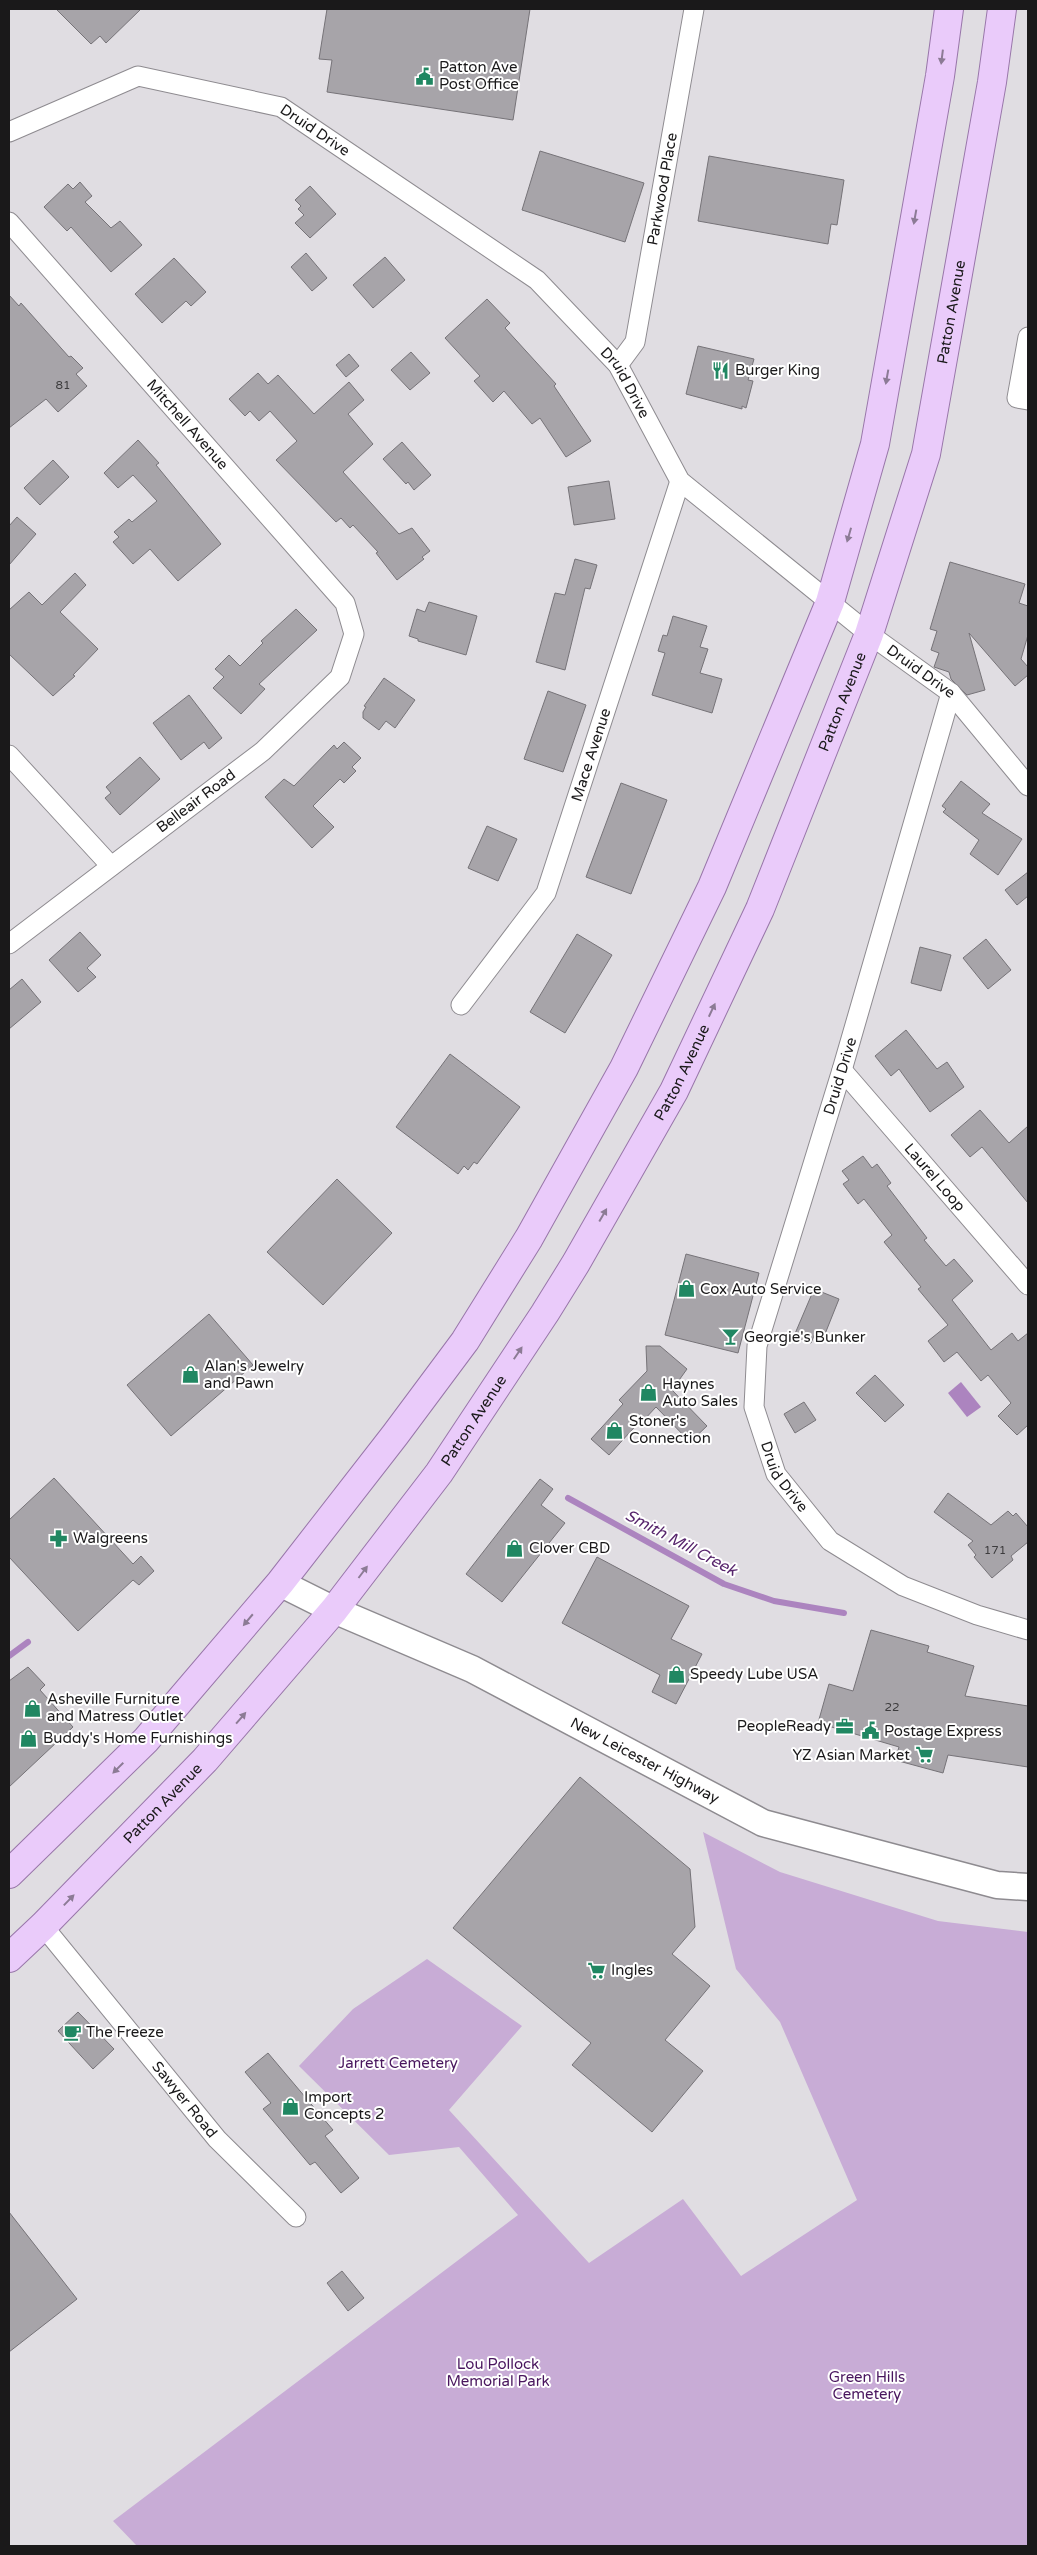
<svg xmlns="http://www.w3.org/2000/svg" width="1037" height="2555" font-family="'Varela Round',sans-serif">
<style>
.green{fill:#c8acd6}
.water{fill:#ac84bf}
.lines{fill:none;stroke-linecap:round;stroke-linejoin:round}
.stream{stroke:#ac84bf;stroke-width:6}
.building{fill:#a7a4a9;stroke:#767378}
.minor-casing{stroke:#8e8b90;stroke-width:21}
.secondary-casing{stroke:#8e8b90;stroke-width:29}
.primary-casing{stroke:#9876a9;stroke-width:30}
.minor{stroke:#fff;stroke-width:19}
.secondary{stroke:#fff;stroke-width:26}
.primary{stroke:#eacbfa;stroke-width:28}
.oneway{fill:#8c7b95}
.labels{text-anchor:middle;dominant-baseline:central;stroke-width:4;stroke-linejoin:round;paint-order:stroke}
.number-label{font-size:12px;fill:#3d3c3e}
.poi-label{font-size:15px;fill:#1a191a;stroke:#fff;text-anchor:start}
.street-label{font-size:15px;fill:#1a191a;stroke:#fff}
.park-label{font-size:15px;fill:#49165e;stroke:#fff}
.water-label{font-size:16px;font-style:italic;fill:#58266d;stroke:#fff}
</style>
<rect width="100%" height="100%" fill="#e0dde2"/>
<path class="green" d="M 703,1832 L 780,1872 L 938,1921 L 1028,1932 L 1028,2546 L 137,2546 L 113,2521 L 518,2215 L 459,2147 L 389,2155 L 299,2066 L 353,2009 L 427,1959 L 522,2026 L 449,2110 L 589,2263 L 683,2199 L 741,2276 L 857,2200 L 780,2022 L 736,1969 Z"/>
<path class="water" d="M 961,1382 L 981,1407 L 967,1417 L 948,1393 Z"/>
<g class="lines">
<g class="stream">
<path d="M 568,1498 L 724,1584 L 774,1601 L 844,1613"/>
<path d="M 9,1656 L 28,1642"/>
</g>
</g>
<g class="building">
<path d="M 56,9 L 141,9 L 106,43 L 100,36 L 91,44 Z"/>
<path d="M 327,9 L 530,9 L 513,120 L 327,92 L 332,60 L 319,59 Z"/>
<path d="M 540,151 L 644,183 L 625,242 L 522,210 Z"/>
<path d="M 709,156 L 844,180 L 837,225 L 831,224 L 828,244 L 698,221 Z"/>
<path d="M 80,182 L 92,196 L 85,202 L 111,228 L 120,221 L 142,245 L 111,272 L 71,227 L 67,231 L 44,207 L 68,184 L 73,189 Z"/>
<path d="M 310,186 L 336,214 L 310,238 L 295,223 L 304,215 L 298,209 L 301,206 L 295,200 Z"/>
<path d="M 306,253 L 327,278 L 312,291 L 291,267 Z"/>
<path d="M 385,257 L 405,280 L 373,308 L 353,285 Z"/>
<path d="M 174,258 L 206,292 L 191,306 L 186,301 L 162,323 L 135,294 Z"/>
<path d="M 9,295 L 19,306 L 21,303 L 69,357 L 71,356 L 83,368 L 76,374 L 87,386 L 58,412 L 46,399 L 9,428 Z"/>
<path d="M 487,299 L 510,323 L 505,328 L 556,384 L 554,386 L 591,441 L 566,457 L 540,418 L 532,424 L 504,391 L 493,402 L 474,381 L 480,376 L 445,338 Z"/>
<path d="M 698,346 L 754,359 L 748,380 L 753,381 L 746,408 L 742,406 L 742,409 L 686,394 Z"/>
<path d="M 411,352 L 430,373 L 410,390 L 391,370 Z"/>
<path d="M 349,354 L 359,366 L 346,377 L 336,365 Z"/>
<path d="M 258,373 L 268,384 L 278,375 L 314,414 L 349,382 L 364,400 L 348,414 L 373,444 L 343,472 L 399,534 L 412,528 L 430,551 L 422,557 L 424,559 L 397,580 L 376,553 L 378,552 L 353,525 L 350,528 L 341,518 L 336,522 L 276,460 L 297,441 L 270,411 L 259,421 L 250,411 L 245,416 L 229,399 Z"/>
<path d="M 138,440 L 159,463 L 156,465 L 221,544 L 178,581 L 150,549 L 133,564 L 113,542 L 119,537 L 114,532 L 129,519 L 132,522 L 157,501 L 133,475 L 118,488 L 104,473 Z"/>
<path d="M 402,442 L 431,475 L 414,490 L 408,482 L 406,484 L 383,459 Z"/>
<path d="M 53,460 L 69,477 L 40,505 L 24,488 Z"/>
<path d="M 609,481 L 615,519 L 574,525 L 568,487 Z"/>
<path d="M 17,517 L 36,534 L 9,565 L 9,526 Z"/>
<path d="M 575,559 L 597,565 L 590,589 L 585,588 L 565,670 L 536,662 L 555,593 L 565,595 Z"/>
<path d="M 950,562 L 1025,584 L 1019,603 L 1028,606 L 1028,635 L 1021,659 L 1028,667 L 1028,675 L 1015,686 L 969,633 L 985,690 L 967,695 L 951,679 L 949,672 L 934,667 L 939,653 L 931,650 L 937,631 L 930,629 Z"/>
<path d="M 75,573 L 86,585 L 60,612 L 98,649 L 73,675 L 75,676 L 53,696 L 9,654 L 9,610 L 29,592 L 42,605 Z"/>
<path d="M 429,602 L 477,616 L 466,655 L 418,641 L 418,639 L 409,636 L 417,609 L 425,612 Z"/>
<path d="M 296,609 L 317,630 L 259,684 L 265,689 L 241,714 L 213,688 L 224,677 L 215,669 L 229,655 L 240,666 L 263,643 L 261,641 Z"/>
<path d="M 673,616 L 707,626 L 700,647 L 708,649 L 700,673 L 722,679 L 712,713 L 652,695 L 665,653 L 658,651 L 663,635 L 667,636 Z"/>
<path d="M 384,678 L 415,700 L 395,728 L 386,721 L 379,730 L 363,718 L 363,712 L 366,707 L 364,706 Z"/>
<path d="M 548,691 L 586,705 L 563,772 L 524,759 Z"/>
<path d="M 189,695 L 222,738 L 209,749 L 204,742 L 181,760 L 153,723 Z"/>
<path d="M 344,742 L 361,758 L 352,767 L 356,771 L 344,783 L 340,779 L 313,806 L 334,827 L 312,848 L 265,797 L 284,779 L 294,786 L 334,745 L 337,749 Z"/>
<path d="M 140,757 L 160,779 L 120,815 L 105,798 L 111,793 L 106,787 Z"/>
<path d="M 961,781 L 990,804 L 982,813 L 1022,839 L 998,875 L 970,854 L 979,840 L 943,812 L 946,809 L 942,806 Z"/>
<path d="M 621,783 L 667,800 L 631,894 L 586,877 Z"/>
<path d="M 487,826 L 517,839 L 498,881 L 468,868 Z"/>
<path d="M 1028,872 L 1028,896 L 1017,905 L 1005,890 Z"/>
<path d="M 80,932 L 101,955 L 87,968 L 96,977 L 78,992 L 49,960 Z"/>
<path d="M 577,934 L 612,955 L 565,1033 L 530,1012 Z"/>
<path d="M 986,939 L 1011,970 L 988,989 L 963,958 Z"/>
<path d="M 920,947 L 951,955 L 941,991 L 911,983 Z"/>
<path d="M 22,979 L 41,1002 L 9,1029 L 9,990 Z"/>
<path d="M 906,1030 L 937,1069 L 947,1062 L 964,1087 L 930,1112 L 899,1069 L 891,1076 L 875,1056 Z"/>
<path d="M 450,1054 L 520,1107 L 477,1164 L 474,1162 L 468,1170 L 464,1166 L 458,1174 L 396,1127 Z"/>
<path d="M 980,1110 L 1009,1143 L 1028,1126 L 1028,1203 L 982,1147 L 970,1157 L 951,1135 Z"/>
<path d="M 863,1156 L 872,1168 L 877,1164 L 891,1183 L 887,1186 L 927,1238 L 924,1240 L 946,1266 L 954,1259 L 973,1281 L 952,1300 L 991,1350 L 1012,1333 L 1018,1341 L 1028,1333 L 1028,1425 L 1017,1435 L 998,1416 L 1011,1403 L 988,1375 L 981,1381 L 957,1352 L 944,1362 L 928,1341 L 948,1325 L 918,1289 L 921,1287 L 884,1242 L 892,1235 L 864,1199 L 858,1204 L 843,1184 L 849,1180 L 842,1171 Z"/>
<path d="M 337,1179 L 392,1233 L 323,1305 L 267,1252 Z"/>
<path d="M 686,1254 L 759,1273 L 738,1353 L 665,1335 Z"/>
<path d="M 814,1289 L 839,1299 L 825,1334 L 816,1331 L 811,1343 L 794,1336 Z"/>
<path d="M 209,1314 L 253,1365 L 171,1436 L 127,1385 Z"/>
<path d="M 646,1346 L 660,1346 L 687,1369 L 672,1390 L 707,1426 L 690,1442 L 656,1407 L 643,1421 L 641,1420 L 609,1455 L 591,1439 L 623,1404 L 619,1400 L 647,1371 Z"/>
<path d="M 875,1375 L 904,1405 L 885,1422 L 856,1393 Z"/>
<path d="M 804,1402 L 816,1420 L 795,1433 L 784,1414 Z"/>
<path d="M 54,1478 L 133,1564 L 141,1556 L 154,1571 L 139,1585 L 133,1580 L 78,1631 L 9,1557 L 9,1520 Z"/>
<path d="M 540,1479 L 553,1489 L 541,1505 L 565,1523 L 502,1602 L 466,1574 Z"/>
<path d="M 948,1493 L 991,1525 L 1008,1511 L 1013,1516 L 1016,1513 L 1028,1527 L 1028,1542 L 1011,1556 L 1013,1560 L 992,1578 L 974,1557 L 976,1555 L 968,1545 L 973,1541 L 934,1512 Z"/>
<path d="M 597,1557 L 689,1606 L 671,1639 L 702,1654 L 676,1704 L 652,1692 L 660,1675 L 562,1623 Z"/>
<path d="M 871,1630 L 929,1646 L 927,1652 L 974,1666 L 965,1696 L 1028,1706 L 1028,1767 L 948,1755 L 943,1773 L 895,1760 L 899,1747 L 818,1723 L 829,1684 L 853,1691 Z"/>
<path d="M 28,1667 L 45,1685 L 40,1690 L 73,1727 L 9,1787 L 9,1681 Z"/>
<path d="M 580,1777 L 690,1869 L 695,1927 L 672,1954 L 710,1986 L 665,2040 L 703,2071 L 652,2132 L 572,2065 L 591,2043 L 453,1928 Z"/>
<path d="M 78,2012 L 114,2049 L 93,2069 L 58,2031 Z"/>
<path d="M 268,2053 L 333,2130 L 325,2136 L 359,2178 L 341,2193 L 315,2162 L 310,2165 L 263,2109 L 271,2103 L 245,2072 Z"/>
<path d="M 9,2212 L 77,2299 L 9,2352 Z"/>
<path d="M 342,2271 L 364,2298 L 348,2311 L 327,2283 Z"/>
</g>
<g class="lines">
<defs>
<g id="minor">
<path id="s1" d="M 9,132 L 138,76 L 281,107 L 537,280 L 618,365 L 680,481 L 869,634 L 951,693 L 1028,786"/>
<path id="s2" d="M 9,222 L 345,603 L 354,634 L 340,677 L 263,751 L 9,944"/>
<path d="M 1028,337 L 1017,398 L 1028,400"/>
<path id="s3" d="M 618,365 L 635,342 L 694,9"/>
<path id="s4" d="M 951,693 L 842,1070 L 757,1346 L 754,1407 L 776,1474 L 830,1541 L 903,1586 L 977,1615 L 1028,1630"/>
<path d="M 9,755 L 111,866"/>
<path id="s5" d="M 461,1005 L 546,893 L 680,481"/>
<path id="s6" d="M 842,1070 L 1028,1285"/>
<path id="s7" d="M 43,1926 L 217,2139 L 296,2217"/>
</g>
<g id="secondary">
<path id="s8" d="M 280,1583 L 334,1610 L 472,1669 L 763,1823 L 997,1885 L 1028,1887"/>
</g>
<g id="primary">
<path d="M 9,1874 L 146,1740 L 280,1583 L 395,1435 L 465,1341 L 529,1238 L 624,1068 L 712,887 L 830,602 L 875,444 L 940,76 L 949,9"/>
<path id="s9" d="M 9,1958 L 43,1926 L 205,1760 L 334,1610 L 439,1473 L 545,1313 L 576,1263 L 674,1091 L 760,909 L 869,634 L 926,454 L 992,82 L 1002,9"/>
</g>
</defs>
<use href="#minor" class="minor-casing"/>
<use href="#secondary" class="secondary-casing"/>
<use href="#primary" class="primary-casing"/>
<use href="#minor" class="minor"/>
<use href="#secondary" class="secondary"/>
<use href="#primary" class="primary"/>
</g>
<defs><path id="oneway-solid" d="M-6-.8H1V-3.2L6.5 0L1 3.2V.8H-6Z" transform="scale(1.25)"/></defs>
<g class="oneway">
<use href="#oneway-solid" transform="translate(942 57) rotate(97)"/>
<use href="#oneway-solid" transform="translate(915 217) rotate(100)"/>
<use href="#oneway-solid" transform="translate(887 377) rotate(100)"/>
<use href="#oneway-solid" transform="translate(849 535) rotate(106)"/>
<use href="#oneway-solid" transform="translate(712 1010) rotate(-65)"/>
<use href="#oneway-solid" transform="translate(603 1215) rotate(-60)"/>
<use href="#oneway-solid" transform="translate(518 1353) rotate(-56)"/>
<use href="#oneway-solid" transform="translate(363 1572) rotate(-53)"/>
<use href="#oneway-solid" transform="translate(248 1620) rotate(130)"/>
<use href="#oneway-solid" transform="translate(241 1718) rotate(-49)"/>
<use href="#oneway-solid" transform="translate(118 1768) rotate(135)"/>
<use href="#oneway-solid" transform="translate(69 1900) rotate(-46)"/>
</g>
<defs>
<symbol id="civic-bare" viewBox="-9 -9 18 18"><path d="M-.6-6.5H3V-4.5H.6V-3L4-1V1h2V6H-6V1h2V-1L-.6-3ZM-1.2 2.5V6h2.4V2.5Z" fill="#208762" stroke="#fff" stroke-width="2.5" paint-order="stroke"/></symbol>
<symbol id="restaurant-bare" viewBox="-9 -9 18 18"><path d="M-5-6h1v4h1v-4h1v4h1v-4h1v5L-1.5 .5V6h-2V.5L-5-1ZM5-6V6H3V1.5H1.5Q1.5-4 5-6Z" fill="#208762" stroke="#fff" stroke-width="2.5" paint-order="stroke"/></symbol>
<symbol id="shop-bare" viewBox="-9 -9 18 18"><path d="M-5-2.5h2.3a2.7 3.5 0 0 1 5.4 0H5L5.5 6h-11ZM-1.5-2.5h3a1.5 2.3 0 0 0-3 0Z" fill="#208762" stroke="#fff" stroke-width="2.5" paint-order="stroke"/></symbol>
<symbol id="bar-bare" viewBox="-9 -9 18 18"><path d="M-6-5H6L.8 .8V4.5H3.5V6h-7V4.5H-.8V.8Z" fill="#208762" stroke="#fff" stroke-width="2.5" paint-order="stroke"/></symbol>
<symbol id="pharmacy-bare" viewBox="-9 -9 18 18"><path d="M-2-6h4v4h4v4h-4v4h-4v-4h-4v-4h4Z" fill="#208762" stroke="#fff" stroke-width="2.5" paint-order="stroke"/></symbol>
<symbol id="office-bare" viewBox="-9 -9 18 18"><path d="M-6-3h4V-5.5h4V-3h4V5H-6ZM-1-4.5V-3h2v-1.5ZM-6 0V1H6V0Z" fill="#208762" stroke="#fff" stroke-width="2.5" paint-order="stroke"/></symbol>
<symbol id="supermarket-bare" viewBox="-9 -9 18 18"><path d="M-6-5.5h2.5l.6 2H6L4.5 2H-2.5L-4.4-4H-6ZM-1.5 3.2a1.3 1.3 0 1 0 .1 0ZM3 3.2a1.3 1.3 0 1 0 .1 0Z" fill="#208762" stroke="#fff" stroke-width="2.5" paint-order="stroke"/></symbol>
<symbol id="cafe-bare" viewBox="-9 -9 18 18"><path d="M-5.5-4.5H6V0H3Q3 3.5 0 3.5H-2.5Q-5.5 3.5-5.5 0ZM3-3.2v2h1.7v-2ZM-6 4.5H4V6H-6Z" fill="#208762" stroke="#fff" stroke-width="2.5" paint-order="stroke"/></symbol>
</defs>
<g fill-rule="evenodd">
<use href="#civic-bare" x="412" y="64" width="25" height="25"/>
<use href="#restaurant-bare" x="708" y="358" width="25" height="25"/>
<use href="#shop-bare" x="674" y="1276" width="25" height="25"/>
<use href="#bar-bare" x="718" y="1324" width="25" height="25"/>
<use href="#shop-bare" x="178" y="1362" width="25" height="25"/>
<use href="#shop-bare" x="636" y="1380" width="25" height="25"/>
<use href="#shop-bare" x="602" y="1418" width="25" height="25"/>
<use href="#pharmacy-bare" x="46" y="1526" width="25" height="25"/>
<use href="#shop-bare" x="502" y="1536" width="25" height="25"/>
<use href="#shop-bare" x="664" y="1662" width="25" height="25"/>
<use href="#shop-bare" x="20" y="1696" width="25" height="25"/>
<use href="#office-bare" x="832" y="1714" width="25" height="25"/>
<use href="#civic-bare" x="858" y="1718" width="25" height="25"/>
<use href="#shop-bare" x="16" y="1726" width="25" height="25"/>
<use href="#supermarket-bare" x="912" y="1742" width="25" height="25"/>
<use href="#supermarket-bare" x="584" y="1958" width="25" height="25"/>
<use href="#cafe-bare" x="60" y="2020" width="25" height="25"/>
<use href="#shop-bare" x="278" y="2094" width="25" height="25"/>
</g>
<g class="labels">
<g class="number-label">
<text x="63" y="385">81</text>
<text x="995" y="1550">171</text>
<text x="892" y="1707">22</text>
</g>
<g class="poi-label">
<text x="439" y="67">Patton Ave<tspan x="439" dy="17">Post Office</tspan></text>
<text x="735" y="370">Burger King</text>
<text x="700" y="1289">Cox Auto Service</text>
<text x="744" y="1337">Georgie's Bunker</text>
<text x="204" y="1366">Alan's Jewelry<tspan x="204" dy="17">and Pawn</tspan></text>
<text x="662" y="1384">Haynes<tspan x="662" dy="17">Auto Sales</tspan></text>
<text x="629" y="1421">Stoner's<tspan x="629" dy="17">Connection</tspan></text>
<text x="73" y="1538">Walgreens</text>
<text x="529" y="1548">Clover CBD</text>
<text x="690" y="1674">Speedy Lube USA</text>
<text x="47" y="1699">Asheville Furniture<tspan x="47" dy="17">and Matress Outlet</tspan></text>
<text x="831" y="1726" text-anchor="end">PeopleReady</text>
<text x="884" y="1731">Postage Express</text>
<text x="43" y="1738">Buddy's Home Furnishings</text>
<text x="910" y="1755" text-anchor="end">YZ Asian Market</text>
<text x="611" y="1970">Ingles</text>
<text x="86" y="2032">The Freeze</text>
<text x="304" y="2097">Import<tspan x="304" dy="17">Concepts 2</tspan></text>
</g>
<g class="street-label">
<text stroke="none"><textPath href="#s1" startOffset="328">Druid Drive</textPath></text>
<text stroke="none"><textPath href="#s3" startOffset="184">Parkwood Place</textPath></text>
<text stroke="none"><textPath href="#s9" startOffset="1928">Patton Avenue</textPath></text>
<text stroke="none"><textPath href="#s1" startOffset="732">Druid Drive</textPath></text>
<text stroke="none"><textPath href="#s2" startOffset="270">Mitchell Avenue</textPath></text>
<text stroke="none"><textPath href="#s1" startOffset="1152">Druid Drive</textPath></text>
<text stroke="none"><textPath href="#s9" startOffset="1522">Patton Avenue</textPath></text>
<text stroke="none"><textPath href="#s5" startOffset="286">Mace Avenue</textPath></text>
<text transform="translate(196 801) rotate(-37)">Belleair Road</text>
<text stroke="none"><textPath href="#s9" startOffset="1118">Patton Avenue</textPath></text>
<text transform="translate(840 1076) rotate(-73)">Druid Drive</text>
<text stroke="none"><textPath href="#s6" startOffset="142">Laurel Loop</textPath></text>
<text stroke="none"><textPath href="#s9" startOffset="712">Patton Avenue</textPath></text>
<text stroke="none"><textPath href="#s4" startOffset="819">Druid Drive</textPath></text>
<text stroke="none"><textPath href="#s8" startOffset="406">New Leicester Highway</textPath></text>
<text stroke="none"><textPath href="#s9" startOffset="218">Patton Avenue</textPath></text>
<text stroke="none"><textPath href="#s7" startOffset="224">Sawyer Road</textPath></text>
</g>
<g class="park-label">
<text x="398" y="2063">Jarrett Cemetery</text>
<text x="498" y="2364">Lou Pollock<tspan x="498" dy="17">Memorial Park</tspan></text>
<text x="867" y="2377">Green Hills<tspan x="867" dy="17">Cemetery</tspan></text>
</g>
<g class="water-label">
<text transform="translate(681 1543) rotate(28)">Smith Mill Creek</text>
</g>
</g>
<rect width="1037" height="2555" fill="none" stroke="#1a191a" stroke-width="20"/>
</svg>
